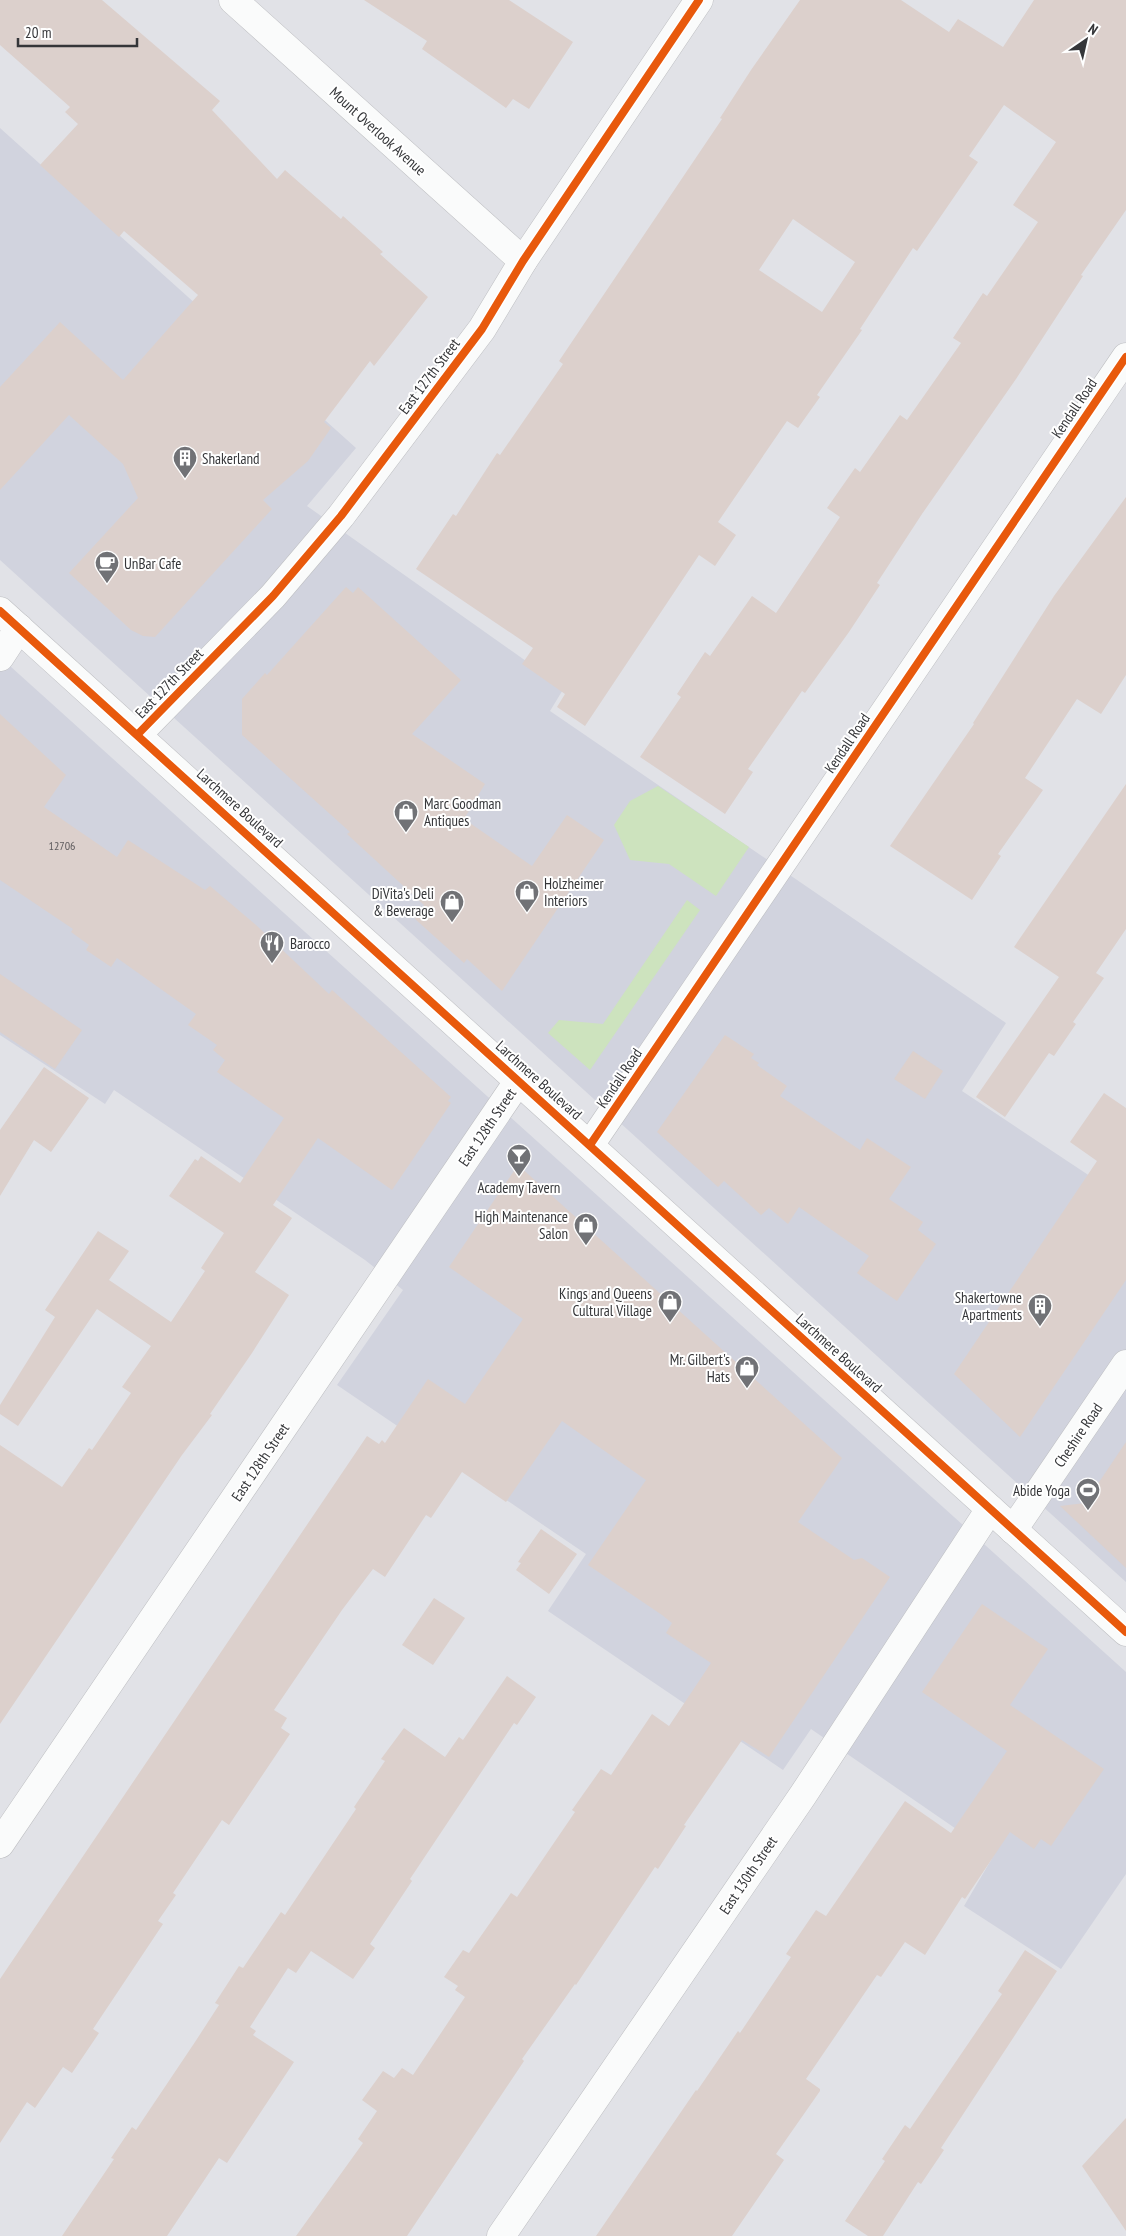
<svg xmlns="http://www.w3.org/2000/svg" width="1126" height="2236" font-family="'PT Sans Narrow',sans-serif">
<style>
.built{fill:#d1d3de}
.green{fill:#cde3be}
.building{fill:#dcd0cc;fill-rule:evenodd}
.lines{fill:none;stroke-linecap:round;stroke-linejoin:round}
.minor-casing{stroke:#bebfc2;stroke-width:29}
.secondary-casing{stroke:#bebfc2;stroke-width:29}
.minor{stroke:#fafbfb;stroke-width:28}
.secondary{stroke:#fafbfb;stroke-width:28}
.cycleway-casing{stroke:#fff;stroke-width:11}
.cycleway{stroke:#e8590c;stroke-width:8}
.labels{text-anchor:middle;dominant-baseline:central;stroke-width:4;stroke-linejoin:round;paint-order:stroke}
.number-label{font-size:12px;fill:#5f5c5e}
.street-label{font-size:15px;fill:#353639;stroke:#fff}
.poi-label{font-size:15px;fill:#353639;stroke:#fff;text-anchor:end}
</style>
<rect width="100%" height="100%" fill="#e1e2e7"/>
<g class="built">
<path d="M 0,128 L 356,448 L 307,506 L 564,688 L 550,711 L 1006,1023 L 962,1091 L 1126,1200 L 1126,1582 L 0,560 Z"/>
<path d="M 0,657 L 1126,1672 L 1126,1874 L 1061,1969 L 964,1906 L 994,1855 L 811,1729 L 783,1770 L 548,1611 L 586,1554 L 337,1385 L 403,1290 L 365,1260 L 114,1090 L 105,1104 L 0,1035 Z"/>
</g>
<g class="green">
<path d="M 658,786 L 749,847 L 716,896 L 669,864 L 630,860 L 614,825 L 630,801 Z"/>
<path d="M 687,900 L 700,910 L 590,1070 L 548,1033 L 559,1020 L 603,1024 Z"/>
</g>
<g class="building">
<path d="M 0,0 L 102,0 L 220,101 L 212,110 L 277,179 L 285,170 L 341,219 L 343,216 L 383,252 L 380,254 L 428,297 L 374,366 L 370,361 L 324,422 L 331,428 L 308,461 L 263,500 L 272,509 L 155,637 L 143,636 L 131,630 L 69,573 L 138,498 L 123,464 L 69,415 L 0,490 L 0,387 L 60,322 L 123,380 L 198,295 L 124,231 L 119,237 L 40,165 L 78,124 L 65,112 L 70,107 L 0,45 Z"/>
<path d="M 364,0 L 509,0 L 573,42 L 529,109 L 513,99 L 506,108 L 422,49 L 427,41 Z"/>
<path d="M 800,0 L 901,0 L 949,32 L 958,19 L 1003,47 L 1034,0 L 1126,0 L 1126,210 L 1081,275 L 1083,276 L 1016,379 L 922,514 L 877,583 L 880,585 L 849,632 L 805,693 L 802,691 L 748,769 L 753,772 L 725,814 L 640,757 L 681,697 L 677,694 L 705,652 L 710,656 L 752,596 L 776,613 L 840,517 L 827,508 L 855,468 L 860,472 L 900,415 L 907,420 L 961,343 L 953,338 L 983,293 L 987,296 L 1038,222 L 1013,205 L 1056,142 L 1004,105 L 969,156 L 978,162 L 917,251 L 913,248 L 860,329 L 862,330 L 817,395 L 820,397 L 798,428 L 787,421 L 718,522 L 736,535 L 715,566 L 699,555 L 585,726 L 557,707 L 565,694 L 522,664 L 533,648 L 416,569 L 453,514 L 456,516 L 497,453 L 500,455 L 563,364 L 559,361 L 722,119 L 720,118 L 751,70 ZM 793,219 L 855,262 L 822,312 L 759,270 Z"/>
<path d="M 1126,497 L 1126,675 L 1101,714 L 1077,699 L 1025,778 L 1043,790 L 998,854 L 1001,856 L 972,900 L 890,846 L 974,724 L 973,723 L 1054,596 Z"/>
<path d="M 346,587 L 353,593 L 358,587 L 461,680 L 412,734 L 485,784 L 464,819 L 532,866 L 567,815 L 604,840 L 502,991 L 467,959 L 464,963 L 415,919 L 424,905 L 347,834 L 350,832 L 242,735 L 242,699 L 265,673 L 267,675 Z"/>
<path d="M 0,714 L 66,775 L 44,807 L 117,857 L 128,840 L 205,890 L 210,886 L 256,925 L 329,994 L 332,990 L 451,1097 L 448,1101 L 451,1103 L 392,1190 L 318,1138 L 273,1205 L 292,1218 L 255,1272 L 289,1295 L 252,1353 L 210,1414 L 212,1415 L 182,1455 L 0,1724 L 0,1445 L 62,1487 L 89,1448 L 92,1450 L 131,1393 L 122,1387 L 151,1346 L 97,1309 L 18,1426 L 0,1414 L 0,1405 L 55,1317 L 45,1310 L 98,1231 L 129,1251 L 109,1280 L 171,1322 L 205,1271 L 201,1268 L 224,1233 L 169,1196 L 195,1159 L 198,1161 L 201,1156 L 240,1183 L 284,1118 L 217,1072 L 225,1060 L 213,1050 L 217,1045 L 188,1025 L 196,1014 L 117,958 L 111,967 L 86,950 L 89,945 L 71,932 L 73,929 L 0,880 Z"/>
<path d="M 1126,784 L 1126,929 L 1096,973 L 1104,978 L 1073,1022 L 1076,1024 L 1054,1056 L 1049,1053 L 1005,1117 L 976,1097 L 1059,977 L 1014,947 Z"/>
<path d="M 0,974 L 82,1030 L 55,1069 L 0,1032 Z"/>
<path d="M 725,1035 L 754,1054 L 751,1058 L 759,1063 L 757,1065 L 787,1086 L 780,1096 L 860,1150 L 867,1138 L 911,1167 L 889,1199 L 923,1222 L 918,1230 L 936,1244 L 897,1301 L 857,1273 L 869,1256 L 799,1207 L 788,1224 L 769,1208 L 761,1215 L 724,1181 L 718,1187 L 657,1132 Z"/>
<path d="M 913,1051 L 943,1071 L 925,1099 L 894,1079 Z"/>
<path d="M 44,1067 L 89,1098 L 51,1152 L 34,1140 L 0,1196 L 0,1130 Z"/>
<path d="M 1104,1093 L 1126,1108 L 1126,1280 L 1020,1437 L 954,1374 L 1097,1161 L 1070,1142 Z"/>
<path d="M 518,1165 L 842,1458 L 798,1522 L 854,1560 L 862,1558 L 890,1577 L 769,1757 L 742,1740 L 684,1825 L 686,1826 L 658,1869 L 655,1867 L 576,1985 L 575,1984 L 522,2059 L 524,2061 L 407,2236 L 296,2236 L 363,2143 L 358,2139 L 377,2111 L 362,2100 L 383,2071 L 394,2078 L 402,2068 L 413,2075 L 465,1997 L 455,1990 L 458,1986 L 444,1977 L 463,1950 L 469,1953 L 511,1893 L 517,1897 L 575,1812 L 572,1810 L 601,1769 L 611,1775 L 652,1714 L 669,1726 L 711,1663 L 666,1633 L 672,1623 L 662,1615 L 588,1565 L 646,1480 L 562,1421 L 506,1502 L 462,1472 L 431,1518 L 426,1515 L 385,1577 L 373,1569 L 342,1610 L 274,1710 L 287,1718 L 281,1728 L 290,1734 L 229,1825 L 222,1820 L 173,1893 L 176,1895 L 158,1921 L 163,1924 L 93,2029 L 99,2033 L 72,2073 L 63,2067 L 35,2108 L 27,2102 L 0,2143 L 0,1979 L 367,1436 L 379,1444 L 382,1440 L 385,1443 L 428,1379 L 465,1404 L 523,1319 L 449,1267 Z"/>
<path d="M 1126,1442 L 1126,1568 L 1060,1506 L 1085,1503 Z"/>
<path d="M 541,1529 L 577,1554 L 549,1594 L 516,1570 L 521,1563 L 518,1562 Z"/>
<path d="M 434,1598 L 465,1618 L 433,1665 L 402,1645 Z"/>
<path d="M 982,1604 L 1048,1649 L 1010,1705 L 1104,1769 L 1051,1846 L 1041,1839 L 1034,1849 L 1010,1832 L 965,1899 L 962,1897 L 925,1955 L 905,1942 L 881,1977 L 877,1975 L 806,2079 L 820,2089 L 820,2091 L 776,2154 L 784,2160 L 732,2236 L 596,2236 L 696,2090 L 697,2091 L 738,2031 L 740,2033 L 791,1957 L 786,1954 L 816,1910 L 826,1916 L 905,1801 L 951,1833 L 1007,1751 L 922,1692 Z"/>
<path d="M 507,1676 L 536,1697 L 517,1725 L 514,1723 L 410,1879 L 412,1881 L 370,1944 L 375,1948 L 353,1979 L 311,1951 L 296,1973 L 288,1968 L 250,2027 L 256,2031 L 253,2035 L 294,2062 L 227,2163 L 219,2158 L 167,2236 L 62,2236 L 114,2159 L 111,2158 L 132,2127 L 136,2130 L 195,2042 L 219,2005 L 215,2003 L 239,1966 L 243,1968 L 281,1912 L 285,1915 L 356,1809 L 354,1807 L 385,1761 L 381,1759 L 404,1728 L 445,1757 L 459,1737 L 463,1740 Z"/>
<path d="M 1025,1950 L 1057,1971 L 941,2148 L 944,2150 L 921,2184 L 918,2182 L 883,2236 L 868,2236 L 845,2221 L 885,2161 L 882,2159 L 905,2125 L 910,2129 L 1002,1994 L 998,1991 Z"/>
<path d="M 1126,2118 L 1126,2231 L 1082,2166 Z"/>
</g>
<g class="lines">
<defs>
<g id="minor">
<path d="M 233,0 L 523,261"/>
<path d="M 0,657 L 19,628"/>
<path d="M 138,734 L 273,596 L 341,516 L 482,329 L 523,261 L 699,0"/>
<path d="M 590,1145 L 1126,357"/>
<path d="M 1013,1530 L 1126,1364"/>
<path d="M 0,1844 L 519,1080"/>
<path d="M 501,2236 L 803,1795 L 990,1509"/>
</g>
<path id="secondary" d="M 0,611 L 1126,1632"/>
</defs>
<use href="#minor" class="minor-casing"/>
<use href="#secondary" class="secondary-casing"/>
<use href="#minor" class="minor"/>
<use href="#secondary" class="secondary"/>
<defs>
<g id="cycleway">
<path d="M 0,611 L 1126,1632"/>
<path d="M 138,734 L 273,596 L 341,516 L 482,329 L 523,261 L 699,0"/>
<path d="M 590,1145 L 1126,357"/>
</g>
</defs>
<use href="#cycleway" class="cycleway-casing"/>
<use href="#cycleway" class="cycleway"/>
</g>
<defs>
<symbol id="building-pin" viewBox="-11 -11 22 30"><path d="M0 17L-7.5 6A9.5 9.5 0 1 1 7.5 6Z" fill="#717276" stroke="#fff"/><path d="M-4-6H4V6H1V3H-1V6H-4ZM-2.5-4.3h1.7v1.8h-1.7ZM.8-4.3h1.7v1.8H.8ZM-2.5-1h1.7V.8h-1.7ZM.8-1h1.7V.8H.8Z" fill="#fff"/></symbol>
<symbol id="cafe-pin" viewBox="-11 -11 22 30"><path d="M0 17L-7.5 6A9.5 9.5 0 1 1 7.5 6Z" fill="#717276" stroke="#fff"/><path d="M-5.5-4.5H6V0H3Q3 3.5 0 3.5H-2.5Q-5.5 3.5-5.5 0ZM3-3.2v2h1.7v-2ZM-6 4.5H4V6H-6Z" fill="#fff"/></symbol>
<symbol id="shop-pin" viewBox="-11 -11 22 30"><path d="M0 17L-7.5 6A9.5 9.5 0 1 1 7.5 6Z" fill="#717276" stroke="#fff"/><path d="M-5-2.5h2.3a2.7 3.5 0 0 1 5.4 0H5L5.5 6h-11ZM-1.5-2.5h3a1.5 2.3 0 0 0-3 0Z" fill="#fff"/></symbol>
<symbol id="restaurant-pin" viewBox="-11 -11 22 30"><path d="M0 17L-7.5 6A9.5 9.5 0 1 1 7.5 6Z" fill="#717276" stroke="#fff"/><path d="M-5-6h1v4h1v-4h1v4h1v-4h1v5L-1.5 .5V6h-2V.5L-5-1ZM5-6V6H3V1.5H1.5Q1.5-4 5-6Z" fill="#fff"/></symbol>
<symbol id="bar-pin" viewBox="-11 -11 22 30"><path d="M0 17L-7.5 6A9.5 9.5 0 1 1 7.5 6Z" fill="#717276" stroke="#fff"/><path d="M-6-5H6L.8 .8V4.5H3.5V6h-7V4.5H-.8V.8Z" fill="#fff"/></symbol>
<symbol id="stadium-pin" viewBox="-11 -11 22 30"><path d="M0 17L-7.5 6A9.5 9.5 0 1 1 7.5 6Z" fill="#717276" stroke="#fff"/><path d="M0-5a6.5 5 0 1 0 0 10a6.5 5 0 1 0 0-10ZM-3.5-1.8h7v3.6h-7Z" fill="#fff"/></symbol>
</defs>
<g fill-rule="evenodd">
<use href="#building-pin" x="171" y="444" width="28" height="38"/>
<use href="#cafe-pin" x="93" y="549" width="28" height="38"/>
<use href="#shop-pin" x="392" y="798" width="28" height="38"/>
<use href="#shop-pin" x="513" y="878" width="28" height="38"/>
<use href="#shop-pin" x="438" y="888" width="28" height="38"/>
<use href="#restaurant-pin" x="258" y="929" width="28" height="38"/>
<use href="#bar-pin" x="505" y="1142" width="28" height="38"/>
<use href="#shop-pin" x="572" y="1211" width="28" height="38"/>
<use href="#shop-pin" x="656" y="1288" width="28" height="38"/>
<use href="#building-pin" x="1026" y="1292" width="28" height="38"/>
<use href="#shop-pin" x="733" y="1354" width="28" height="38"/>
<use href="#stadium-pin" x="1074" y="1476" width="28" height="38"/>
</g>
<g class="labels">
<g class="number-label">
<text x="62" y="845">12706</text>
</g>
<g class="street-label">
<text transform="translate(378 131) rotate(42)">Mount Overlook Avenue</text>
<text transform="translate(429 376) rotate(-53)">East 127th Street</text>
<text transform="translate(1074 408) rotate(-56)">Kendall Road</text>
<text transform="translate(169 683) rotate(-46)">East 127th Street</text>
<text transform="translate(847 743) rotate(-56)">Kendall Road</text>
<text transform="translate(240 808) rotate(42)">Larchmere Boulevard</text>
<text transform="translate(619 1078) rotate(-56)">Kendall Road</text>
<text transform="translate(539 1080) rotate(42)">Larchmere Boulevard</text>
<text transform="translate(487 1127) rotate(-56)">East 128th Street</text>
<text transform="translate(839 1353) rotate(42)">Larchmere Boulevard</text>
<text transform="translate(1078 1435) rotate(-56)">Cheshire Road</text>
<text transform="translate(260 1462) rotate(-56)">East 128th Street</text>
<text transform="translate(748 1875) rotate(-56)">East 130th Street</text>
</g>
<g class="poi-label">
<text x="202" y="458" text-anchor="start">Shakerland</text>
<text x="124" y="563" text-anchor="start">UnBar Cafe</text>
<text x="424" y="803" text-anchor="start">Marc Goodman<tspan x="424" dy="17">Antiques</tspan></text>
<text x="544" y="883" text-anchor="start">Holzheimer<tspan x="544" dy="17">Interiors</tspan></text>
<text x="434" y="893">DiVita's Deli<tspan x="434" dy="17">&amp; Beverage</tspan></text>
<text x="290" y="943" text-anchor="start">Barocco</text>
<text x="519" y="1187" text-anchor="middle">Academy Tavern</text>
<text x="568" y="1216">High Maintenance<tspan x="568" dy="17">Salon</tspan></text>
<text x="652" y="1293">Kings and Queens<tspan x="652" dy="17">Cultural Village</tspan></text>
<text x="1022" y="1297">Shakertowne<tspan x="1022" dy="17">Apartments</tspan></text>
<text x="730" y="1359">Mr. Gilbert's<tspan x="730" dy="17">Hats</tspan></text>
<text x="1070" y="1490">Abide Yoga</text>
</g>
</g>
<g transform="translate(1086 40) rotate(34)" stroke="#ffffff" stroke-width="4" paint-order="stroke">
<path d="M0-4L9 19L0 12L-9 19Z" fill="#353639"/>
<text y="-8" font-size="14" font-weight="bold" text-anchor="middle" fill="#353639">N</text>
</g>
<path d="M18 38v8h119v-8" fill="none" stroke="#353639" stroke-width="2.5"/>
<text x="25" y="38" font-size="15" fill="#353639" stroke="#ffffff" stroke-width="4" paint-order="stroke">20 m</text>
</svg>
